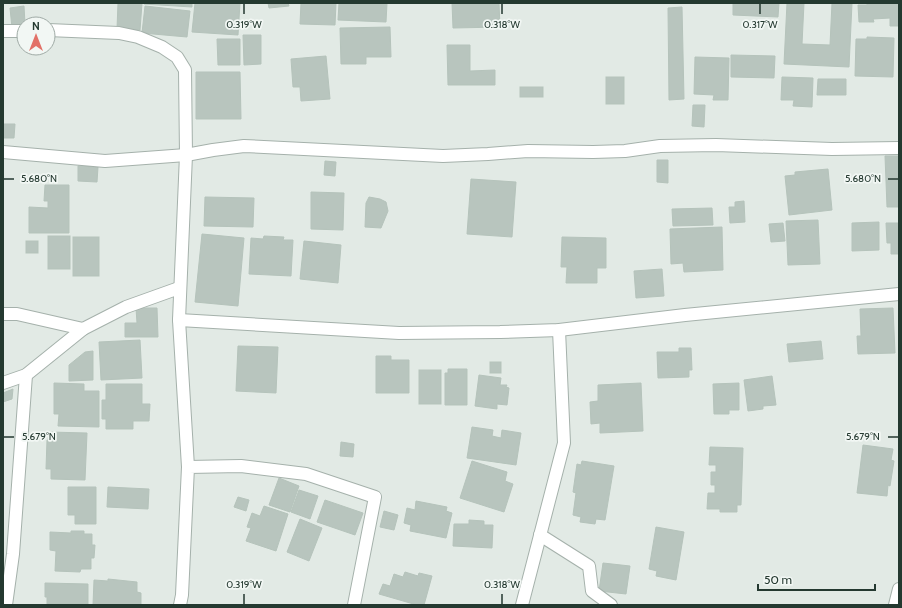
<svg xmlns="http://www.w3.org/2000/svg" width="902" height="608" font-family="Cabin,sans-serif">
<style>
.building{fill:#b8c5be;stroke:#b5c3bb}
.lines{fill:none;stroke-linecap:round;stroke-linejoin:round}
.minor-casing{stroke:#a5b1ab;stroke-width:14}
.tertiary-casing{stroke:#a5b1ab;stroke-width:14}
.minor{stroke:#fff;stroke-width:12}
.tertiary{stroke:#fff;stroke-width:12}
.ticks{fill:none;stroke:#243930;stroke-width:1.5}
.ticks-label{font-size:10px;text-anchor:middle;fill:#243930;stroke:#f2f7f4;stroke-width:3.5;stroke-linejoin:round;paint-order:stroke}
</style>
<rect width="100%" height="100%" fill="#e2eae5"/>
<g class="building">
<path d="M 118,3 L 142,3 L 140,30 L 117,29 Z"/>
<path d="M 144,3 L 192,3 L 192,7 L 144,4 Z"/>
<path d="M 195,3 L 240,3 L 238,35 L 192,32 Z"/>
<path d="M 268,3 L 288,3 L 289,6 L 269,8 Z"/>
<path d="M 301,3 L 336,3 L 335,25 L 300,24 Z"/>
<path d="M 339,3 L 387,3 L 386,22 L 338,20 Z"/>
<path d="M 452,3 L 499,3 L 500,27 L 453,28 Z"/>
<path d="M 733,3 L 779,3 L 778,17 L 733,15 Z"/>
<path d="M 787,3 L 804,3 L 802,44 L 830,45 L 832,3 L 852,3 L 849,67 L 784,64 Z"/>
<path d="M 867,3 L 899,3 L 899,26 L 890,26 L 890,18 L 873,19 L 874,22 L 859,22 L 858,5 L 867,5 Z"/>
<path d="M 24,6 L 25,24 L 24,24 L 24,27 L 12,28 L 10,8 Z"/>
<path d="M 145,6 L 190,11 L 187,37 L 142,33 Z"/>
<path d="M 682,7 L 684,99 L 669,100 L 668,8 Z"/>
<path d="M 390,27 L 391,57 L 366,57 L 366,64 L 341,64 L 340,28 Z"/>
<path d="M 243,35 L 261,35 L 261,64 L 244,65 Z"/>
<path d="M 867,37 L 894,38 L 893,77 L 855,76 L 856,39 L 867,39 Z"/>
<path d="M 217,39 L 240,39 L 240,65 L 218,65 Z"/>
<path d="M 447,45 L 470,45 L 470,71 L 495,70 L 495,85 L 448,85 Z"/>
<path d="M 731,55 L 775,56 L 774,78 L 731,77 Z"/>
<path d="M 326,56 L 330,99 L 301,101 L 300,87 L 293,87 L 291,59 Z"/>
<path d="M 695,57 L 729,58 L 728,100 L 713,100 L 714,95 L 694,94 Z"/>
<path d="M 196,72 L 240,72 L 241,119 L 196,119 Z"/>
<rect x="606" y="77" width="18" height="27"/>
<path d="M 782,77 L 813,78 L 812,107 L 793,106 L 794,100 L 781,100 Z"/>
<path d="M 818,79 L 846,79 L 846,95 L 817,95 Z"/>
<rect x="520" y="87" width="23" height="10"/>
<path d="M 693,105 L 705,105 L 704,127 L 692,126 Z"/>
<path d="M 3,124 L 15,124 L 14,138 L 3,138 Z"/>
<path d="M 885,156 L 899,156 L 899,207 L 887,207 Z"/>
<path d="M 657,160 L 668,160 L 668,183 L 657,182 Z"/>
<path d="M 325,161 L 336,162 L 335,176 L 324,175 Z"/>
<path d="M 78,166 L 98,167 L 97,182 L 78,181 Z"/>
<path d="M 828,169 L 832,210 L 789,215 L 785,176 L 795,175 L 795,172 Z"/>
<path d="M 471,179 L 516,182 L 512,237 L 467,234 Z"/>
<path d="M 45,185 L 69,185 L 69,233 L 29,233 L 29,207 L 48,208 L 48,201 L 44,201 Z"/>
<path d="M 311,192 L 344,193 L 343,230 L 311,229 Z"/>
<path d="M 205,197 L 254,198 L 253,227 L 204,226 Z"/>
<path d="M 369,197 L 380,199 L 386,202 L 388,211 L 381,228 L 365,227 L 366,203 Z"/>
<path d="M 744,201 L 745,222 L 730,223 L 729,207 L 735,207 L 735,202 Z"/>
<path d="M 712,208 L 713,225 L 673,226 L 672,209 Z"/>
<path d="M 818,220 L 820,264 L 788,265 L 786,221 Z"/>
<path d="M 899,220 L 899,254 L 891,254 L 891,243 L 887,243 L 886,223 L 899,223 Z"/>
<path d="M 879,222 L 879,250 L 852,251 L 852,223 Z"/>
<path d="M 783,223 L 785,241 L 771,242 L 769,224 Z"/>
<path d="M 722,227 L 723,270 L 684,272 L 683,263 L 671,264 L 670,229 Z"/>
<path d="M 202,234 L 244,238 L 238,306 L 195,302 Z"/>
<rect x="48" y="236" width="22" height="33"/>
<path d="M 264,236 L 284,237 L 283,240 L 293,240 L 291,276 L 249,274 L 251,238 L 263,239 Z"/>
<rect x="73" y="237" width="26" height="39"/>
<path d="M 562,237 L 606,238 L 606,268 L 597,268 L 597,283 L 566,283 L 567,267 L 561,267 Z"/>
<rect x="26" y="241" width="12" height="12"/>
<path d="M 304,241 L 341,245 L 338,283 L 300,279 Z"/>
<path d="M 662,269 L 664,296 L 636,298 L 634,271 Z"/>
<path d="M 136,308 L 157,308 L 158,337 L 125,337 L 125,323 L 137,323 Z"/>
<path d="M 893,308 L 895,353 L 858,354 L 857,336 L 861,336 L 860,309 Z"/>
<path d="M 140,340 L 142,378 L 101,380 L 99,342 Z"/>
<path d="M 821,341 L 823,359 L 789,362 L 787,344 Z"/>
<path d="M 238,346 L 278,347 L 276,393 L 236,391 Z"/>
<path d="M 679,348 L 691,348 L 692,370 L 689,370 L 689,377 L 658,378 L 657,352 L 679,352 Z"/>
<path d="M 93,351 L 93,380 L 69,381 L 69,365 L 85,352 Z"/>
<path d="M 376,356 L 391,356 L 391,360 L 409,360 L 409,393 L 376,393 Z"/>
<rect x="490" y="362" width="11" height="11"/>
<path d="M 448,369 L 467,369 L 467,405 L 445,405 L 445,373 L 448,373 Z"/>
<rect x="419" y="370" width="22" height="34"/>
<path d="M 479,375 L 501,378 L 500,385 L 507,385 L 506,387 L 509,388 L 507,405 L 497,404 L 497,409 L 475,406 Z"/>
<path d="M 772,376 L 776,405 L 763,406 L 763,409 L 748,411 L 744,380 Z"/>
<path d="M 54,383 L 84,384 L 84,391 L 99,391 L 99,427 L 58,426 L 59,414 L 54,414 Z"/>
<path d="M 641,383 L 643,431 L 600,433 L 600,423 L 591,424 L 590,402 L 598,401 L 598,385 Z"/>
<path d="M 739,383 L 739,410 L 729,410 L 729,414 L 714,414 L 713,384 Z"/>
<path d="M 106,384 L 142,384 L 142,404 L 150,404 L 149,421 L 133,421 L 133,429 L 106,429 L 106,419 L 102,419 L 102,400 L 106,400 Z"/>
<path d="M 13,389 L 12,399 L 3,402 L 3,393 Z"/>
<path d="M 472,427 L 493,430 L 492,436 L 501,438 L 502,430 L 521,433 L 516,465 L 467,458 Z"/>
<path d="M 49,432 L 87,433 L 85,480 L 51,479 L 51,469 L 46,469 L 47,440 L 48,440 Z"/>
<path d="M 341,442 L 354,444 L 353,457 L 340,456 Z"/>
<path d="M 863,445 L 893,449 L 891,460 L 894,461 L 890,486 L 888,485 L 887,496 L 857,493 Z"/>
<path d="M 710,447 L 743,448 L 741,505 L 737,505 L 737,512 L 720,512 L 720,509 L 707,509 L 708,493 L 715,493 L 715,485 L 711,485 L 711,472 L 716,472 L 716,465 L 709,465 Z"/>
<path d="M 472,461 L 507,472 L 505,481 L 513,484 L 504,512 L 460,498 Z"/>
<path d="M 582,461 L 614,466 L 605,520 L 596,519 L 595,524 L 580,522 L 581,517 L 573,515 L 576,493 L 573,492 L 577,464 L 581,465 Z"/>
<path d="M 279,478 L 299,486 L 290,512 L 269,505 Z"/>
<path d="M 68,487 L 96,487 L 96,524 L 75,524 L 75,515 L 68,515 Z"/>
<path d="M 108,487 L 149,489 L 148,509 L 107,507 Z"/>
<path d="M 299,490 L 318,496 L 310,519 L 291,512 Z"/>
<path d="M 238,497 L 249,500 L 246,511 L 234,507 Z"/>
<path d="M 325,500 L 363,513 L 355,535 L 317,522 Z"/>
<path d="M 416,501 L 447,507 L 446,511 L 452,513 L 446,538 L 410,531 L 411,525 L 404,523 L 407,508 L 415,510 Z"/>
<path d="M 264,506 L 288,514 L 276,551 L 246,541 L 251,528 L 247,527 L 252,513 L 260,516 Z"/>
<path d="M 384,511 L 398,515 L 394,530 L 380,527 Z"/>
<path d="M 300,519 L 322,528 L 309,561 L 287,552 Z"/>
<path d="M 469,520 L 484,521 L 484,525 L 493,525 L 492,548 L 453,546 L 454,524 L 469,524 Z"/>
<path d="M 656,527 L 684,532 L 676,580 L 656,576 L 657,571 L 649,569 Z"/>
<path d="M 71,531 L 84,531 L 84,534 L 92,534 L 92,545 L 95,545 L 94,558 L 91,558 L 91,569 L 81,569 L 80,572 L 55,571 L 56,551 L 50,550 L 50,532 L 71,533 Z"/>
<path d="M 603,563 L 630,566 L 626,594 L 599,591 Z"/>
<path d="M 405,572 L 418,576 L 419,573 L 432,576 L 424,605 L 417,605 L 379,594 L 383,584 L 390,586 L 394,574 L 403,577 Z"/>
<path d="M 108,579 L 137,582 L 137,592 L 141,593 L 141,605 L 93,605 L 94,580 L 108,581 Z"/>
<path d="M 45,583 L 88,584 L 88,604 L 47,604 L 47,597 L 45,597 Z"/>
</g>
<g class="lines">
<defs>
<g id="minor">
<path d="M 48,30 L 119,33 L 138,37 L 162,47 L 177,57 L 185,70 L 186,155 L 179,320 L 188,467"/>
<path d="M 3,31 L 24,31"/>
<path d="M 3,152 L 105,161 L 186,155 L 213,150 L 244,146 L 443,156 L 488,154 L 528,151 L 593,152 L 625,151 L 660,146 L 716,145 L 832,149 L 899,148"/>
<path d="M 3,314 L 17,314 L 83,329 L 126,307 L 179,288"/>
<path d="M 179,320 L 399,333 L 500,332 L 559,330 L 685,315 L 899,294"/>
<path d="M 3,383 L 26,375 L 83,329"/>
<path d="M 540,535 L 589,566 L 592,591 L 611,605"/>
<path d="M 6,605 L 13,554 L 26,375"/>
<path d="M 180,605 L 182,595 L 188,467 L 241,466 L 306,474 L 375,497 L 354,605"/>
<path d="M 522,605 L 564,443 L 559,330"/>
</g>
<path id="tertiary" d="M 895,605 L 899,589"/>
</defs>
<use href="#minor" class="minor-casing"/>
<use href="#tertiary" class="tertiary-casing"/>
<use href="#minor" class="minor"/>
<use href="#tertiary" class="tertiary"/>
</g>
<path class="ticks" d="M 244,4 L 244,14M 502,4 L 502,14M 760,4 L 760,14M 4,179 L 14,179M 888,179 L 898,179M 4,437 L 14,437M 888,437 L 898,437M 244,594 L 244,604M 502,594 L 502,604"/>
<g class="ticks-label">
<text x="244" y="28">0.319°W</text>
<text x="502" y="28">0.318°W</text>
<text x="760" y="28">0.317°W</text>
<text x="39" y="182">5.680°N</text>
<text x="863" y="182">5.680°N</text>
<text x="39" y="440">5.679°N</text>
<text x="863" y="440">5.679°N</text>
<text x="244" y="588">0.319°W</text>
<text x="502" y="588">0.318°W</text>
</g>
<rect width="902" height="608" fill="none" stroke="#243930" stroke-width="8"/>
<g transform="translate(36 36)"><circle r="19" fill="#f2f7f4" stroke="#a0aba6"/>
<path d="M0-3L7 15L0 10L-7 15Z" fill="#e27168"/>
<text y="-6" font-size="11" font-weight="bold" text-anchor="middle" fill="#243930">N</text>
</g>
<path d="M758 584v6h117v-6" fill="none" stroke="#243930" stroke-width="2"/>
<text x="764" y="584" font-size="12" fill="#243930" stroke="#f2f7f4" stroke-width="3" paint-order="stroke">50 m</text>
</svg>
